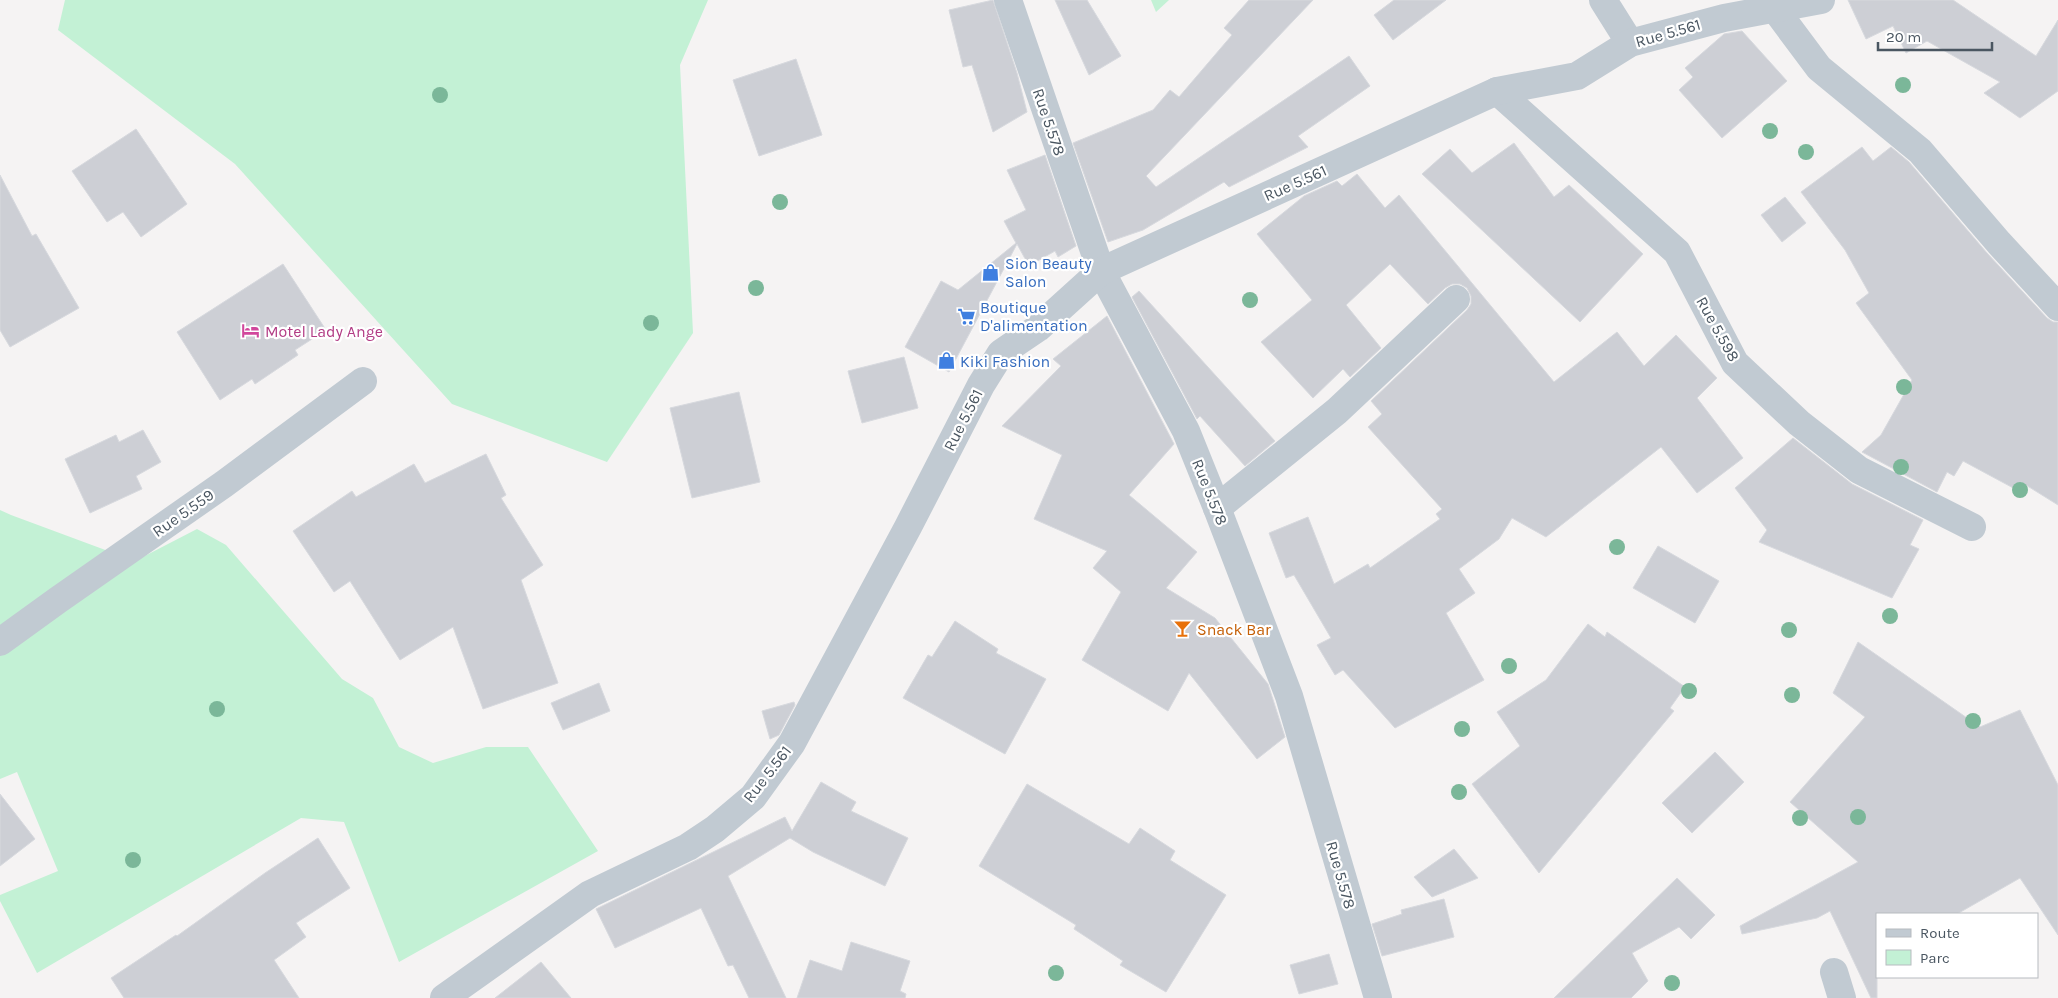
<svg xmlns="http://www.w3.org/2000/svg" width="2058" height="998" font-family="Karla,sans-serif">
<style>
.green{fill:#c3f1d5}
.building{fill:#cdcfd5;stroke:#d7d9de}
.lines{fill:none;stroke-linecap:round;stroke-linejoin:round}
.minor{stroke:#c1cad2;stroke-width:28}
.tree{fill:#7bb799}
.labels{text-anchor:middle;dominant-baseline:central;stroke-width:4.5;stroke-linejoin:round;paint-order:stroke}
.street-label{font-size:16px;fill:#4a5661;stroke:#fff}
.shop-label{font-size:16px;fill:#366cbe;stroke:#fff;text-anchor:start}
.hotel-label{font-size:16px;fill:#b23c85;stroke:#fff;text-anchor:start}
.food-label{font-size:16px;fill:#c56008;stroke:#fff;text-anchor:start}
</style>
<rect width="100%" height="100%" fill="#f5f3f3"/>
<g class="green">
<path d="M 65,0 L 708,0 L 680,65 L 693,333 L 607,462 L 452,404 L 235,164 L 58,30 Z"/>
<path d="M 1151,0 L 1169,0 L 1156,12 Z"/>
<path d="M 0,510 L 11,515 L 135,561 L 197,529 L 226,545 L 342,679 L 373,698 L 399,747 L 433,763 L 486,747 L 528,747 L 598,851 L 399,962 L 344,822 L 301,818 L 37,973 L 0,901 L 0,895 L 58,871 L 17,772 L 0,779 Z"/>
</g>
<g class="building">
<path d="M 993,0 L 1017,73 L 1027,112 L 993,132 L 972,65 L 963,67 L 949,10 Z"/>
<path d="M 1055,0 L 1087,0 L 1121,56 L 1089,75 Z"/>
<path d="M 1249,0 L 1313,0 L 1146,176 L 1156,187 L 1349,56 L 1370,86 L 1298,136 L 1308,147 L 1229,187 L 1224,182 L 1143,230 L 1108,242 L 1073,143 L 1153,110 L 1170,90 L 1179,97 L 1232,35 L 1224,28 Z"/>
<path d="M 1394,0 L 1446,0 L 1393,40 L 1374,15 Z"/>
<path d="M 1848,0 L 1953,0 L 2036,56 L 2058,20 L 2058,91 L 2020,118 L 1984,93 L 2000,82 L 1927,41 L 1906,53 L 1893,26 L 1866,39 Z"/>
<path d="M 1742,31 L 1787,81 L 1722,138 L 1679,90 L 1693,77 L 1685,68 L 1724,34 Z"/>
<path d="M 796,59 L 822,135 L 759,156 L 733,80 Z"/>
<path d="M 136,129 L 187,204 L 141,237 L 123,212 L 107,222 L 72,171 Z"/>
<path d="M 1514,143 L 1554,197 L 1569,185 L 1643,254 L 1580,322 L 1422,174 L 1450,149 L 1472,173 Z"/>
<path d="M 1862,147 L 1873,161 L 1891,147 L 1909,162 L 1987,253 L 2047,318 L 2053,322 L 2058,322 L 2058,505 L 2021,482 L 2017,490 L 1963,461 L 1954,476 L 1947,472 L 1937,492 L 1862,452 L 1881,435 L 1912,380 L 1856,303 L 1869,293 L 1845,250 L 1801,192 Z"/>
<path d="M 1045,155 L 1076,246 L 1058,257 L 1055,251 L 1029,266 L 1017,244 L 949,372 L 905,347 L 941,281 L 958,290 L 1016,243 L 1004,221 L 1026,210 L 1007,170 Z"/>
<path d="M 1357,174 L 1385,208 L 1399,195 L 1554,382 L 1617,332 L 1644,366 L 1676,335 L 1717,378 L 1697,398 L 1743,458 L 1697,493 L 1661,447 L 1546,537 L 1512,518 L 1499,539 L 1459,569 L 1475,593 L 1446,613 L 1484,680 L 1395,728 L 1343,670 L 1335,675 L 1317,645 L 1331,638 L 1294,575 L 1286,578 L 1269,533 L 1308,517 L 1334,584 L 1368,564 L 1370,568 L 1440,519 L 1436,514 L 1442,509 L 1368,427 L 1382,414 L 1371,401 L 1467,310 L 1471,304 L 1471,296 L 1467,288 L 1460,284 L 1452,284 L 1445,288 L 1428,304 L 1390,264 L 1346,305 L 1381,348 L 1350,377 L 1343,369 L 1313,398 L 1261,342 L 1312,300 L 1257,234 L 1304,196 L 1337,181 L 1342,186 Z"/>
<path d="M 0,175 L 32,236 L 36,234 L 79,308 L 10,347 L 0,330 Z"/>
<path d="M 1785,197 L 1806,223 L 1782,242 L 1761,215 Z"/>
<path d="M 283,264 L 326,330 L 295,350 L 298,355 L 255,384 L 252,379 L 220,400 L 177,332 Z"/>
<path d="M 1139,291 L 1275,441 L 1245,466 L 1200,416 L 1197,419 L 1132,297 Z"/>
<path d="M 1107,316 L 1174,444 L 1129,495 L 1197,552 L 1166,588 L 1215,618 L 1268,684 L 1285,737 L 1257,759 L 1189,673 L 1168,711 L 1082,660 L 1121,592 L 1093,568 L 1107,551 L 1034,519 L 1062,455 L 1002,426 L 1061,366 L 1053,359 Z"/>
<path d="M 904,357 L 918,408 L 862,423 L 848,371 Z"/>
<path d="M 739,392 L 760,482 L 692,498 L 670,408 Z"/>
<path d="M 143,430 L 161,462 L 136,476 L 142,489 L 90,513 L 65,459 L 116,435 L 119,442 Z"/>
<path d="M 1793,438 L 1852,484 L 1923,520 L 1910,545 L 1919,549 L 1892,598 L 1759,542 L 1767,530 L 1735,488 Z"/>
<path d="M 486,454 L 506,495 L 501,498 L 543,565 L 521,580 L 558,683 L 483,709 L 453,627 L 400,660 L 350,581 L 334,592 L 293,531 L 352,491 L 356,497 L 414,464 L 425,483 Z"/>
<path d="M 1658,546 L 1719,581 L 1695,623 L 1633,588 Z"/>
<path d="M 955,621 L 998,649 L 996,653 L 1046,679 L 1005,754 L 903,698 L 928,655 L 932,657 Z"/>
<path d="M 1588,624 L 1605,637 L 1607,632 L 1685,687 L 1670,708 L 1674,711 L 1539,873 L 1472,784 L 1520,746 L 1497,712 L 1546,680 Z"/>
<path d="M 1858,642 L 1980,727 L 2020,710 L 2058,785 L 2058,935 L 2020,878 L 1957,914 L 1877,914 L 1877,998 L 1871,998 L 1830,911 L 1817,918 L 1742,934 L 1740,926 L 1858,862 L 1790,802 L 1865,717 L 1833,693 Z"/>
<path d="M 599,683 L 610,711 L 563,730 L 551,703 Z"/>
<path d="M 794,702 L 795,705 L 779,735 L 770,739 L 762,711 Z"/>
<path d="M 1715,752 L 1744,782 L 1692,833 L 1662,803 Z"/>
<path d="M 821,782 L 856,802 L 851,811 L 908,838 L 885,886 L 813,852 L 790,838 L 728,876 L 786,998 L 749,998 L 733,965 L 728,966 L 701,908 L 615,948 L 596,909 L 785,817 L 792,831 Z"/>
<path d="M 1027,784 L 1129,844 L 1140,828 L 1175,851 L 1170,860 L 1226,895 L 1166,992 L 1120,965 L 1123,961 L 1074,929 L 1076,925 L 979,866 Z"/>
<path d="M 0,794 L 35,839 L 0,866 Z"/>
<path d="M 318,838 L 350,888 L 296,923 L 306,937 L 274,960 L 299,998 L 124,998 L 111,978 L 176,935 L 177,936 L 265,873 Z"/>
<path d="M 1454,849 L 1478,878 L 1432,897 L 1414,877 Z"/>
<path d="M 1677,878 L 1715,915 L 1691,939 L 1679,927 L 1632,953 L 1648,981 L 1631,998 L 1554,998 Z"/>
<path d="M 1444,899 L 1454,937 L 1382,956 L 1372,924 L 1402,914 L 1401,910 Z"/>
<path d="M 851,942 L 910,961 L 900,991 L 906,994 L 905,998 L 797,998 L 810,960 L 842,971 Z"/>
<path d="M 1329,954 L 1338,984 L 1299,994 L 1290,965 Z"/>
<path d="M 541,962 L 571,998 L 495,998 Z"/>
</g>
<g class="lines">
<g class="minor">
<path d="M 1008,0 L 1101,271 L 1186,431 L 1217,508 L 1289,696 L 1378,998"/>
<path d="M 1603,0 L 1630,43"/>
<path d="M 1775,9 L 1819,68 L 1920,151 L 1999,243 L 2058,307"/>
<path d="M 1497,91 L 1677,252 L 1735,363 L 1799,423 L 1859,470 L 1972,527"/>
<path d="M 1217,508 L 1337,411 L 1456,299"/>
<path d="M 0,642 L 58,600 L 224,484 L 363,381"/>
<path d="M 1834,972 L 1842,998"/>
<path d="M 444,998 L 590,894 L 688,847 L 715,829 L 753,797 L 792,743 L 908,527 L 981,385 L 1001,353 L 1038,328 L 1101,271 L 1497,91 L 1577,76 L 1630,43 L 1724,18 L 1821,0"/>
</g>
</g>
<g class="tree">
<circle cx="1903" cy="85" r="8"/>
<circle cx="440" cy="95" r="8"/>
<circle cx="1770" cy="131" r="8"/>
<circle cx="1806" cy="152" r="8"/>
<circle cx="780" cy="202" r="8"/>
<circle cx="756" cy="288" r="8"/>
<circle cx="1250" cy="300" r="8"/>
<circle cx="651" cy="323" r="8"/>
<circle cx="1904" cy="387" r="8"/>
<circle cx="1901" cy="467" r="8"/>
<circle cx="2020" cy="490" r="8"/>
<circle cx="1617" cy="547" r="8"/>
<circle cx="1890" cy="616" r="8"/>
<circle cx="1789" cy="630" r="8"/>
<circle cx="1509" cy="666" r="8"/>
<circle cx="1689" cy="691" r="8"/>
<circle cx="1792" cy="695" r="8"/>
<circle cx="217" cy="709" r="8"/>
<circle cx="1973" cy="721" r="8"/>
<circle cx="1462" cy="729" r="8"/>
<circle cx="1459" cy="792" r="8"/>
<circle cx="1858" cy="817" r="8"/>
<circle cx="1800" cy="818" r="8"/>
<circle cx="133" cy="860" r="8"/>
<circle cx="1056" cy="973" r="8"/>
<circle cx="1672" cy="983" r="8"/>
</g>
<defs>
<symbol id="shop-bare" viewBox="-9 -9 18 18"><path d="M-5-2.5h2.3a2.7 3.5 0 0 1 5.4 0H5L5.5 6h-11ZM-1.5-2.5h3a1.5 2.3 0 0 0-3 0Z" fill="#3f7fe0" stroke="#fff" stroke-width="2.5" paint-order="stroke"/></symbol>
<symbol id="supermarket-bare" viewBox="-9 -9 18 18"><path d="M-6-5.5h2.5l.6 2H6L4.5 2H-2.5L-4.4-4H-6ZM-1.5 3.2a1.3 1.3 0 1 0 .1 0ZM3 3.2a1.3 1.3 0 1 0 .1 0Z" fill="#3f7fe0" stroke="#fff" stroke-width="2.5" paint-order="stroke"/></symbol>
<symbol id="hotel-bare" viewBox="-9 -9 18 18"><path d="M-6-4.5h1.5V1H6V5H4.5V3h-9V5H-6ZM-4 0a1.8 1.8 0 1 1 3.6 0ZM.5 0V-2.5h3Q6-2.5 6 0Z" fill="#d1479c" stroke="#fff" stroke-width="2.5" paint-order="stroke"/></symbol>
<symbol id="bar-bare" viewBox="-9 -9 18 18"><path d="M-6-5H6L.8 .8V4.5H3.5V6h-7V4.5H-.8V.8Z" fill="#e8710a" stroke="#fff" stroke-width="2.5" paint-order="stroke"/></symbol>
</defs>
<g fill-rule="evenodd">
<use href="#shop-bare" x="978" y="260" width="25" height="25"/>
<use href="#supermarket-bare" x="954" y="304" width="25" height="25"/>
<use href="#hotel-bare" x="238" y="318" width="25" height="25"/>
<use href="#shop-bare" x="934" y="348" width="25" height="25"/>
<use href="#bar-bare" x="1170" y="616" width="25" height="25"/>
</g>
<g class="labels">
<g class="street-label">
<text transform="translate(1668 33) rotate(-16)">Rue 5.561</text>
<text transform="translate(1049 122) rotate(71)">Rue 5.578</text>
<text transform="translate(1295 183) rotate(-24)">Rue 5.561</text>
<text transform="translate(1718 329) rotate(61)">Rue 5.598</text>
<text transform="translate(963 420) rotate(-63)">Rue 5.561</text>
<text transform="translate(1210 492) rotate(68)">Rue 5.578</text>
<text transform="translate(183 513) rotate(-35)">Rue 5.559</text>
<text transform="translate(767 774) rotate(-52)">Rue 5.561</text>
<text transform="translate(1341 875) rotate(74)">Rue 5.578</text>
</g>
<g class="shop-label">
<text x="1005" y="263">Sion Beauty<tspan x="1005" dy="18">Salon</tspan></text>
<text x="980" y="307">Boutique<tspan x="980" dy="18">D'alimentation</tspan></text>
<text x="960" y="361">Kiki Fashion</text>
</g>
<g class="hotel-label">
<text x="265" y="331">Motel Lady Ange</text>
</g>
<g class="food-label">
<text x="1197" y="629">Snack Bar</text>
</g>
</g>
<rect x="1876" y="913" width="162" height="65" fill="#ffffff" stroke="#b7bbc0"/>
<rect x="1886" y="929" width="25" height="8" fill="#c1cad2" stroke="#b7bbc0"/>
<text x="1920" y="938" font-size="15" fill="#4a5661">Route</text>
<rect x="1886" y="950" width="25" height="15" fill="#c3f1d5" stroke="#b7bbc0"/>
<text x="1920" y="963" font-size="15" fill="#4a5661">Parc</text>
<path d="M1878 42v8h114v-8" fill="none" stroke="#4a5661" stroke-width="2.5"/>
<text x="1886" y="42" font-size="15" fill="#4a5661" stroke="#ffffff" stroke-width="4" paint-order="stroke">20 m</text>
</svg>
